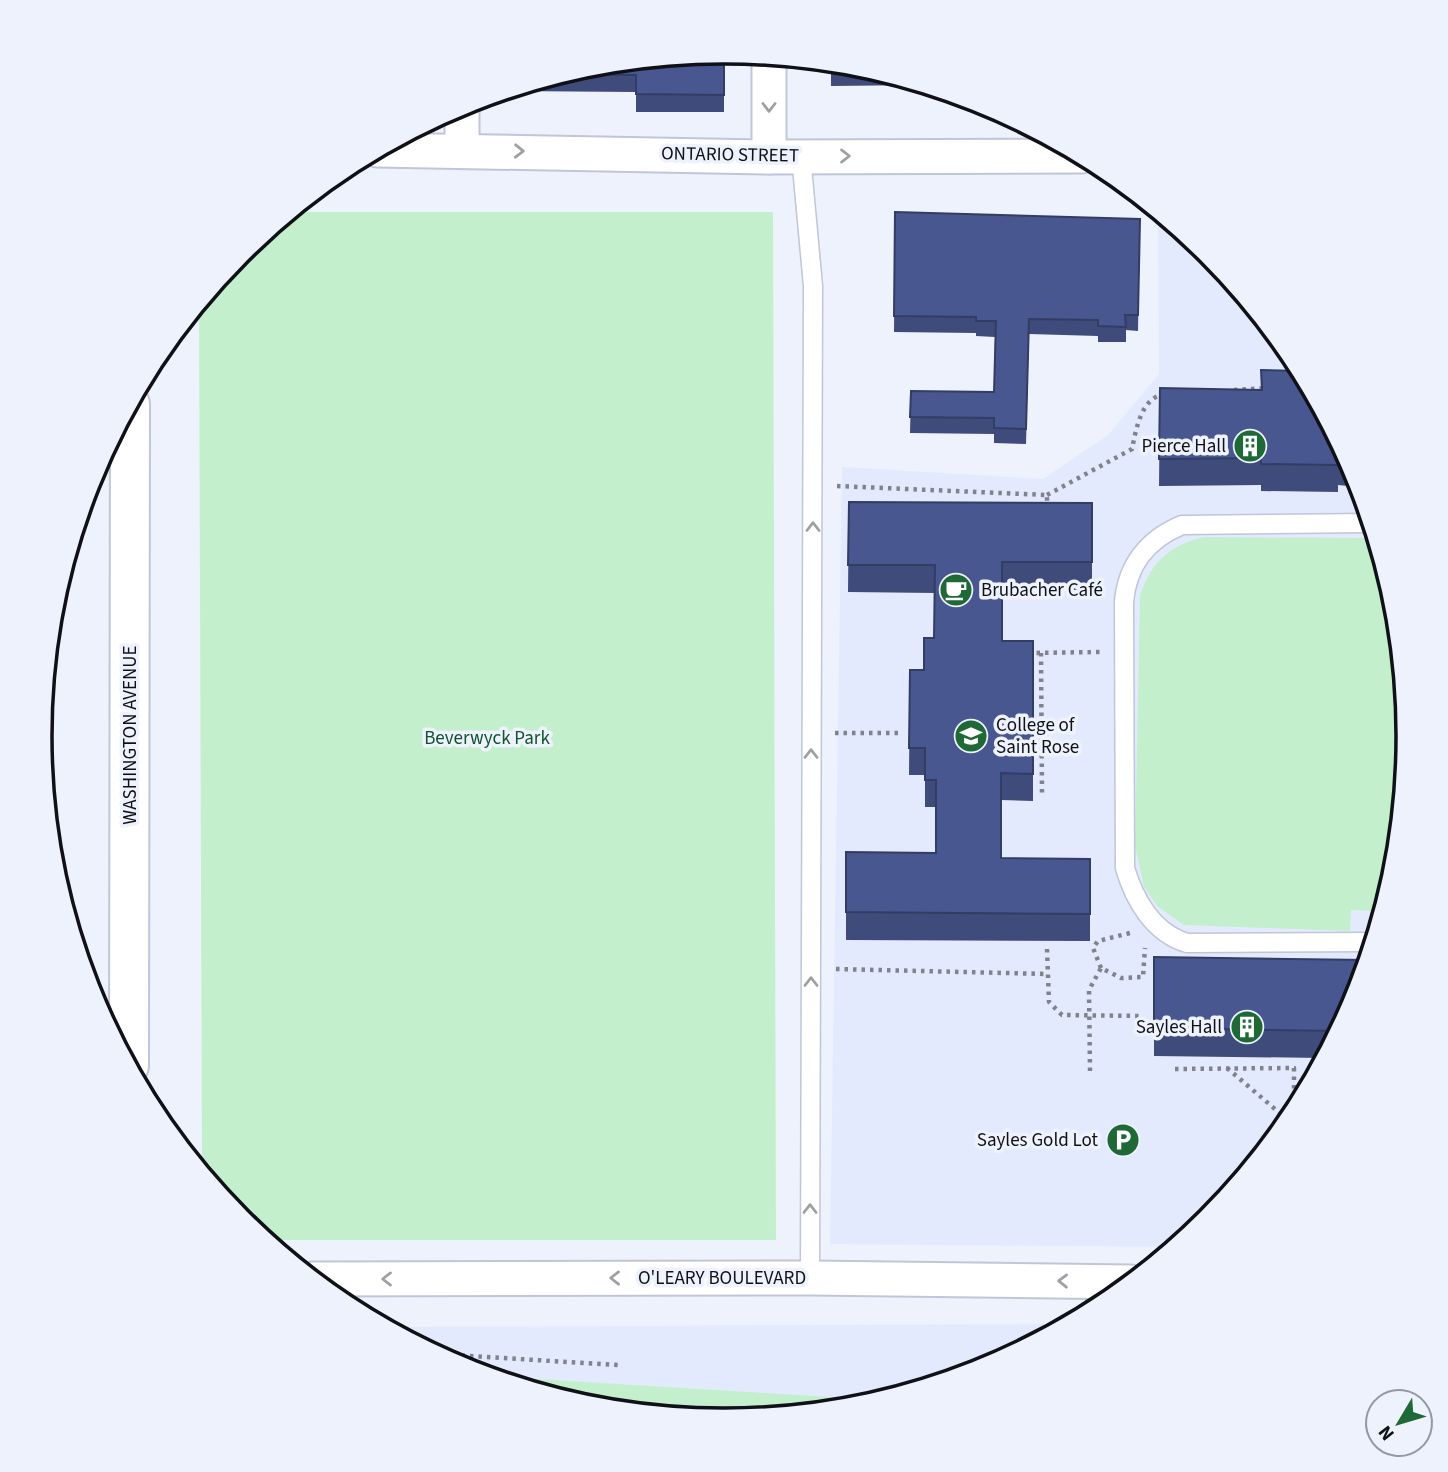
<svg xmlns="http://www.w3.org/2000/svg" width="1448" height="1472" font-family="'Source Sans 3',sans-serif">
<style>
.built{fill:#e3eafe}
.green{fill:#c4efcc}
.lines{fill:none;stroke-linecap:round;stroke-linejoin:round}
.service-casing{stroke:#c0c6d7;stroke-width:21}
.minor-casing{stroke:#c0c6d7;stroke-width:37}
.primary-casing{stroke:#c0c6d7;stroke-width:42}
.path{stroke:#80838c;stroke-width:4.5;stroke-dasharray:3.5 5;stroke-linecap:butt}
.service{stroke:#fff;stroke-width:18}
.minor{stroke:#fff;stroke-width:33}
.primary{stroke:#fff;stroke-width:38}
.wall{fill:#3e4b7b}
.building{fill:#48578f;stroke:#323d64;stroke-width:2}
.oneway{stroke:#9fa0a2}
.labels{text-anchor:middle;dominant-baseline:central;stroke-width:7;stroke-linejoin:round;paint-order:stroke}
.street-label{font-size:19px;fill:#0f1117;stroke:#eef2fd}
.poi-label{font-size:19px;fill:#0f1117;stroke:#eef2fd;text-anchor:end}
.park-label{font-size:19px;fill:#115429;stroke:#eef2fd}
.rim{fill:none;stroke:#0f1117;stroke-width:3.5}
</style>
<rect width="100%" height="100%" fill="#eef2fd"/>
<g class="built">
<path d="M 1158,212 L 1208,253 L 1293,356 L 1356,475 L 1395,603 L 1408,736 L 1395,870 L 1356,998 L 1292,1116 L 1207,1220 L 1174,1247 L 830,1244 L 842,467 L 1043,479 L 1108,435 L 1159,374 Z"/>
<path d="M 1068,1324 L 985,1368 L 857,1407 L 724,1420 L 590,1407 L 462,1368 L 386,1327 Z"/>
</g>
<g class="green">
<path d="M 290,212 L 773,212 L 776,1240 L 265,1240 L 240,1219 L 202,1172 L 199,304 L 241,252 Z"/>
<path d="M 1203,537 L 1375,538 C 1382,560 1391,582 1395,604 C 1412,704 1412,814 1382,911 L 1351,910 L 1350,931 L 1184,925 L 1158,907 L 1144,887 L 1135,846 L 1140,596 C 1151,562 1169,546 1203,537 Z"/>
<path d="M 489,1376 L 878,1400 L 857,1407 L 724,1420 L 590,1407 Z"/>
</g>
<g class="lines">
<defs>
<g id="service">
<path d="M 801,156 L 813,286 L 810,1278"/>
<path d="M 1370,523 L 1182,525 C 1148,539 1127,565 1124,602 L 1125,868 C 1134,899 1153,933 1187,943 L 1373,942"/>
</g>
<g id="minor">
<path d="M 462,105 L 462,150"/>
<path d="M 377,150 L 769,157 L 1082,156"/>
<path d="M 769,157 L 769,57"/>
<path d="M 313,1279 L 810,1278 L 1131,1282"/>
</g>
<path id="primary" d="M 129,1066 L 130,404"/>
</defs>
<use href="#service" class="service-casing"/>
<use href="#minor" class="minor-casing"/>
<use href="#primary" class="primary-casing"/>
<g class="path">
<path d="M 1234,390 L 1267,388"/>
<path d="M 837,486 L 1047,495 L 1047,508"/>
<path d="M 1047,495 L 1132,449 C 1136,430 1141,396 1166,394"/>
<path d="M 1028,653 L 1100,652"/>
<path d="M 1041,653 L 1042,793"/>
<path d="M 835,733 L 901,733"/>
<path d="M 1047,949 L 1049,1002 L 1062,1015 L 1140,1016"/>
<path d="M 1101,968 L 1093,948 L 1098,941 L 1130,933"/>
<path d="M 836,969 L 1048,974"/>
<path d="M 1227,1068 L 1289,1121"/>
<path d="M 1175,1069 L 1294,1068 L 1294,1113"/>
<path d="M 1090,1071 L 1089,990 L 1101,968 L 1121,978 L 1143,977 L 1145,948"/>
<path d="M 436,1354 L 618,1365"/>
</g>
<use href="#service" class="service"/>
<use href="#minor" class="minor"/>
<use href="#primary" class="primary"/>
</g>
<g class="wall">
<path d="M 724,52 L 724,112 L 636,112 L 636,92 L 506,91 L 591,65 Z"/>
<path d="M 831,63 L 858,65 L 922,85 L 831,86 Z"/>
<path d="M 895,212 L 1140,219 L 1138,331 L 1126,330 L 1126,342 L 1098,342 L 1098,336 L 1029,334 L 1026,444 L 994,443 L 994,434 L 910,433 L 911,391 L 994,392 L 995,337 L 976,336 L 976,333 L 894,332 Z"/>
<path d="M 1300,371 L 1356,475 L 1359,487 L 1338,485 L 1338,492 L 1261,491 L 1261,485 L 1159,486 L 1160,388 L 1261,390 Z"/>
<path d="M 849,502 L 1092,503 L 1092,590 L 1002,589 L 1002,641 L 1033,641 L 1033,801 L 1001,800 L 1001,858 L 1090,859 L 1090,941 L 846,940 L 846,852 L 936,853 L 936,807 L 925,807 L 925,775 L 909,775 L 910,670 L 924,670 L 934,638 L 935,593 L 848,592 Z"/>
<path d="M 51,623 L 50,708 L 43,707 Z"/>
<path d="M 1154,957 L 1356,998 L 1323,1058 L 1154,1056 Z"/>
</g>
<g class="building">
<path d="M 724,52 L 724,95 L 636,94 L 636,75 L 562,74 L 591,65 Z"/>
<path d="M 831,63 L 858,65 L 876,71 L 831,71 Z"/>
<path d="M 895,212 L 1140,219 L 1138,315 L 1125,315 L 1126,327 L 1098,326 L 1098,320 L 1029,319 L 1026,429 L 994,428 L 994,418 L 910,417 L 911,391 L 994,392 L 996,321 L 976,321 L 976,317 L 894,316 Z"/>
<path d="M 1261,370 L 1300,371 L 1347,459 L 1338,458 L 1338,465 L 1261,464 L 1261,458 L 1159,459 L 1160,388 L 1262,390 Z"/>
<path d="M 849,502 L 1092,503 L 1092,562 L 1002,562 L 1002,641 L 1033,641 L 1033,774 L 1001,773 L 1001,858 L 1090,859 L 1090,914 L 846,912 L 846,852 L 936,853 L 936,780 L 925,780 L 925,748 L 909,748 L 910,670 L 924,670 L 924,638 L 934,638 L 935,565 L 848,565 Z"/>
<path d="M 51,624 L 50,694 L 44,694 Z"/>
<path d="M 41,742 L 49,743 L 47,804 Z"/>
<path d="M 1154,957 L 1367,960 L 1356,998 L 1338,1031 L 1154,1028 Z"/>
</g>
<defs><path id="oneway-chevron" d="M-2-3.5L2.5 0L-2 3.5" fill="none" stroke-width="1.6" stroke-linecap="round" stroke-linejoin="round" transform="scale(1.75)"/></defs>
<g class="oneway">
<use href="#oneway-chevron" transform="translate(769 107) rotate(90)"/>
<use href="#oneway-chevron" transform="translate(519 151) rotate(1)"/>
<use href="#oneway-chevron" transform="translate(845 156)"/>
<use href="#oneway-chevron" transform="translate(813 527) rotate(-90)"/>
<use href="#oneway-chevron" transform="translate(811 754) rotate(-90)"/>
<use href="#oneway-chevron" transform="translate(811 982) rotate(-90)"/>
<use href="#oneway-chevron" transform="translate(810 1209) rotate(-90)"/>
<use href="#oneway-chevron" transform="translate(615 1278) rotate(180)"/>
<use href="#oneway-chevron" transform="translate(387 1279) rotate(180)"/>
<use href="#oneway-chevron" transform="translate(1063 1281) rotate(-179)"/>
</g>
<defs>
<symbol id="building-disc" viewBox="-11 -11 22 22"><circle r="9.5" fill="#1f6937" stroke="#eef2fd"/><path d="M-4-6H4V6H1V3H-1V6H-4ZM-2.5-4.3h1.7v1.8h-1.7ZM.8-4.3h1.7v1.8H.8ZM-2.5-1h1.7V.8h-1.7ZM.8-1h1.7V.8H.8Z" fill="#fff"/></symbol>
<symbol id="cafe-disc" viewBox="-11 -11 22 22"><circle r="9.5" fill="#1f6937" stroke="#eef2fd"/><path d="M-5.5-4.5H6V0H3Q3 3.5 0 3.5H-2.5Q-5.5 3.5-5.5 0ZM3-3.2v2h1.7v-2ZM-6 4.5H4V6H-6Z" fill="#fff"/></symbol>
<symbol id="university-disc" viewBox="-11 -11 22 22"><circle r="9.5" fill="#1f6937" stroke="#eef2fd"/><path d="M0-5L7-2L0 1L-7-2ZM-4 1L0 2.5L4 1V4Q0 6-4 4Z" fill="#fff"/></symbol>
<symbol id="parking-disc" viewBox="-11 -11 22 22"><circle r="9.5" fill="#1f6937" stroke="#eef2fd"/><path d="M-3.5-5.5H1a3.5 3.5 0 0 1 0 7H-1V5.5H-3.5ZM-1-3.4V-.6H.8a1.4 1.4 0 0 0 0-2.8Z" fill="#fff"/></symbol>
</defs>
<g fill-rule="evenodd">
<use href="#building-disc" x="1231" y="427" width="38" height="38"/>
<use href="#cafe-disc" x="937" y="571" width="38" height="38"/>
<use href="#university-disc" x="952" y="717" width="38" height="38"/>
<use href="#building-disc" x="1228" y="1008" width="38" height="38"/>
<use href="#parking-disc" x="1104" y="1121" width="38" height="38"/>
</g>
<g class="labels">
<g class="street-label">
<text transform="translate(730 155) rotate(1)">ONTARIO STREET</text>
<text transform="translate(130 735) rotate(-90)">WASHINGTON AVENUE</text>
<text x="722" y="1278">O'LEARY BOULEVARD</text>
</g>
<g class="poi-label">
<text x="1226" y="446">Pierce Hall</text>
<text x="981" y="590" text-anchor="start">Brubacher Café</text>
<text x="996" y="725" text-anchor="start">College of<tspan x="996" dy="22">Saint Rose</tspan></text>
<text x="1222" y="1027">Sayles Hall</text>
<text x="1098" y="1140">Sayles Gold Lot</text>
</g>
<g class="park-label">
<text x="487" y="738">Beverwyck Park</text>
</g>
</g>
<path d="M0 0H1448V1472H0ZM52 736a672 672 0 1 1 1344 0a672 672 0 1 1-1344 0Z" fill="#eef2fd" fill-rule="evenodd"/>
<path class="rim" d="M52 736a672 672 0 1 1 1344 0a672 672 0 1 1-1344 0Z"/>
<g transform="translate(1399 1423) rotate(232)"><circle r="33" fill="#eef2fd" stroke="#9598a1" stroke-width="2"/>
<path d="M0-5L12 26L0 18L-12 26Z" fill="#1f6937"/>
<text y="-10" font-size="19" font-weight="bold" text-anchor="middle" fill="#0f1117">N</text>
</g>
</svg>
